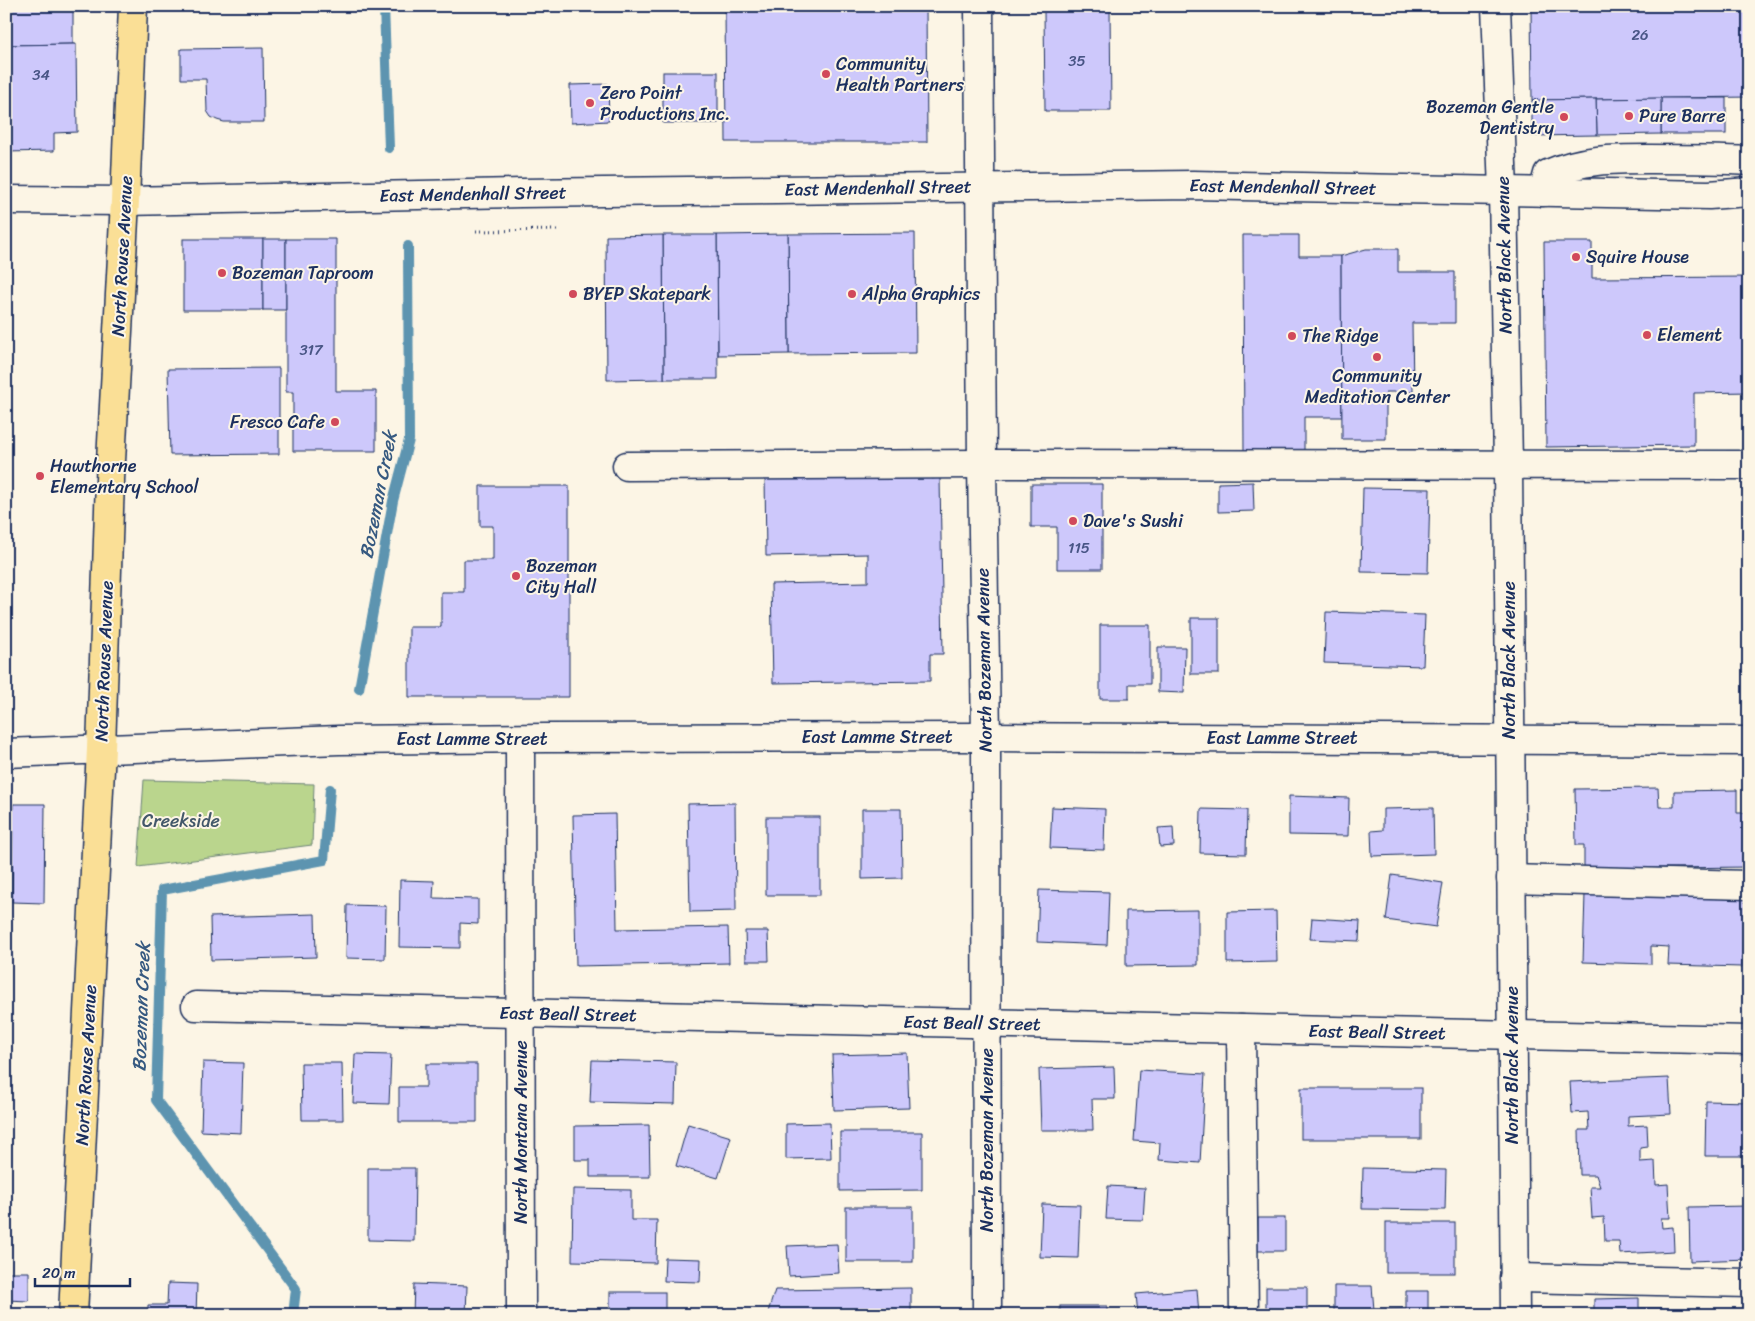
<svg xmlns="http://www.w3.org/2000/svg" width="1755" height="1321" font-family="Sriracha,sans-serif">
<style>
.green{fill:#bad58d;stroke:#6a8276}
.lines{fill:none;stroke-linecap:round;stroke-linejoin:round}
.stream{stroke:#5d94b0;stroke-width:10}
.building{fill:#cdc8fb;stroke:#1b2f5e}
.minor-casing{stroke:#1b2f5e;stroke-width:31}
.major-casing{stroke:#1b2f5e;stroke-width:31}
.path{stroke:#1b2f5e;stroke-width:3;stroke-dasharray:1 4;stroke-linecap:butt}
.minor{stroke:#fcf5e5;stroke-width:28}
.major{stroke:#fadf96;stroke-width:28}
.poi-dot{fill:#d1495b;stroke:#fcf5e5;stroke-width:2}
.labels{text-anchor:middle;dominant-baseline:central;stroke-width:4;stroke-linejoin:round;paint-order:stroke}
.number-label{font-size:15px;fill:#485585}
.poi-label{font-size:18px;fill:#1b2f5e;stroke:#fcf5e5;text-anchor:start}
.street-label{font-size:18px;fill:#1b2f5e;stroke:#fcf5e5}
.park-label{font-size:18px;fill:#43586a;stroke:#fcf5e5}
.water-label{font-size:19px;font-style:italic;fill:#365980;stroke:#fcf5e5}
</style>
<rect width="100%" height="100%" fill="#fcf5e5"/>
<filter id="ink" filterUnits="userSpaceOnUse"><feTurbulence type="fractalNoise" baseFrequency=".02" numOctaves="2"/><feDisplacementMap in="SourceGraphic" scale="10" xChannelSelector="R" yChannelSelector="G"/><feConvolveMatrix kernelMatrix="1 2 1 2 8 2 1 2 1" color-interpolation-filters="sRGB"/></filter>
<g filter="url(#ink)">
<path class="green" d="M 144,780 L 314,784 L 312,845 L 138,867 Z"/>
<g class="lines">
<g class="stream">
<path d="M 384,6 L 389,148"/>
<path d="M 359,689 L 393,501 L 409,440 L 408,246"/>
<path d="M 293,1315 L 296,1289 L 156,1100 L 162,890 L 324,860 L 330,789"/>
</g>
</g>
<g class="building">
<path d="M 6,6 L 73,6 L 73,44 L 6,45 Z"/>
<path d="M 725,6 L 926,6 L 927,142 L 726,142 Z"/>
<path d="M 1531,6 L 1749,6 L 1749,97 L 1532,100 Z"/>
<path d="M 1044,10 L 1110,10 L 1111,111 L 1045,111 Z"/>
<path d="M 76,44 L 77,132 L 54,133 L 54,151 L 6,152 L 6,45 Z"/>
<path d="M 263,48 L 264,122 L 224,122 L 217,120 L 211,117 L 207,111 L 206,79 L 181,79 L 181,49 Z"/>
<rect x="663" y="72" width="55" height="51"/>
<path d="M 608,84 L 609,121 L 571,123 L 570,85 Z"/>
<rect x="1661" y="98" width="65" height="36"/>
<path d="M 1661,98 L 1661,134 L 1597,135 L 1596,99 Z"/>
<path d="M 1596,99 L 1597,135 L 1532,136 L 1532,100 Z"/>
<path d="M 915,233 L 916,353 L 789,354 L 788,234 Z"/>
<path d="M 788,234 L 789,354 L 718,355 L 717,235 Z"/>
<path d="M 663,235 L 717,235 L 718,379 L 664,379 Z"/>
<path d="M 663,235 L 664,379 L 607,380 L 606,236 Z"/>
<path d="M 1243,235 L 1299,235 L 1299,256 L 1341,256 L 1342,417 L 1304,417 L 1304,453 L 1244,453 Z"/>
<rect x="183" y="239" width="80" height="71"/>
<rect x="263" y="239" width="23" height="71"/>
<path d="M 286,239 L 336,239 L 336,391 L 376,391 L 376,451 L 293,451 L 293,392 L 286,392 Z"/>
<path d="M 1544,242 L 1592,242 L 1592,278 L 1749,277 L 1749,392 L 1694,393 L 1694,445 L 1546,447 Z"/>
<path d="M 1366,249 L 1398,249 L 1398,272 L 1455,272 L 1455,323 L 1412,323 L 1413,392 L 1386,392 L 1386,439 L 1342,439 L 1341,256 Z"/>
<path d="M 279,368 L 279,454 L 170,455 L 168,369 Z"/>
<path d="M 930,472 L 931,479 L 940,478 L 943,654 L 930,654 L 930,681 L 773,683 L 771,584 L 868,582 L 868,554 L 766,556 L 765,474 Z"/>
<path d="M 1253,482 L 1254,511 L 1218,512 L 1218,483 Z"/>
<path d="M 1031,484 L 1102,484 L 1102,569 L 1057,569 L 1057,527 L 1031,527 Z"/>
<path d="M 480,486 L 569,486 L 569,697 L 409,697 L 409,627 L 441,627 L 441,592 L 464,592 L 464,560 L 493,560 L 493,526 L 480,526 Z"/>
<path d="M 1363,488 L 1430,489 L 1428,573 L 1361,572 Z"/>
<path d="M 1326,612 L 1425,615 L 1423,666 L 1324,663 Z"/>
<rect x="1191" y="618" width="28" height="56"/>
<path d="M 1100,625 L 1150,625 L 1150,684 L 1129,684 L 1129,699 L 1100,699 Z"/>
<path d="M 1158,647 L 1185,647 L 1184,693 L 1158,692 Z"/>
<path d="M 1658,788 L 1659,807 L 1674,807 L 1674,791 L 1737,790 L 1737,813 L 1749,813 L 1749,867 L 1584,869 L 1584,845 L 1576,845 L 1575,789 Z"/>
<path d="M 1289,796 L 1349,798 L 1348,836 L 1289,835 Z"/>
<path d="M 735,803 L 736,911 L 690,912 L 688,804 Z"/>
<path d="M 13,804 L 45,804 L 44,903 L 12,902 Z"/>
<path d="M 1052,807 L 1105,809 L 1104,850 L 1050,848 Z"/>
<path d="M 1433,808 L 1434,854 L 1372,856 L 1371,831 L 1383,830 L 1383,809 Z"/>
<path d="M 862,809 L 901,809 L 902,878 L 862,879 Z"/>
<path d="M 1201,809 L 1247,810 L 1246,854 L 1200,853 Z"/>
<path d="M 615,814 L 617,929 L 728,927 L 729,963 L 576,966 L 573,815 Z"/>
<rect x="766" y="817" width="54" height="78"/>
<path d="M 1173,827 L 1174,846 L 1160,847 L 1158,828 Z"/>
<path d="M 1392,875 L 1443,883 L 1436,927 L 1386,920 Z"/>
<path d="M 400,880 L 434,881 L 433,898 L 478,899 L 478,924 L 460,923 L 460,948 L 399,947 Z"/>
<path d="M 1039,890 L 1109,892 L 1107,945 L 1037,942 Z"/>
<path d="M 1585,894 L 1745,899 L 1742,967 L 1668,965 L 1669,947 L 1651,946 L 1651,964 L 1583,962 Z"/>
<path d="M 347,905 L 386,906 L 385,959 L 346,958 Z"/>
<path d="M 1198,910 L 1198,965 L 1126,966 L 1126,911 Z"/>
<path d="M 1276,911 L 1277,962 L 1227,963 L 1227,912 Z"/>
<path d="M 315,914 L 316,957 L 211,960 L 210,917 Z"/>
<path d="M 1312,918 L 1360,921 L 1359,941 L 1310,939 Z"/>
<path d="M 745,931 L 768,931 L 769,961 L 746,961 Z"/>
<path d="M 907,1053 L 909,1108 L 834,1110 L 832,1055 Z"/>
<path d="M 355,1054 L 391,1055 L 389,1104 L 353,1103 Z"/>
<path d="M 592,1060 L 676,1062 L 675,1104 L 590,1102 Z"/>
<path d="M 203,1062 L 243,1063 L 241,1133 L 201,1131 Z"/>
<path d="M 301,1063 L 342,1063 L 343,1120 L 302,1120 Z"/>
<path d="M 426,1064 L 477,1064 L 477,1122 L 399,1122 L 399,1087 L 426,1087 Z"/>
<path d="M 1114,1067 L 1115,1099 L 1092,1099 L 1093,1130 L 1041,1130 L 1039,1069 Z"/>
<path d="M 1139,1070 L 1205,1074 L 1200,1163 L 1159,1160 L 1160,1143 L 1134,1141 Z"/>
<path d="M 1669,1078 L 1671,1114 L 1628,1116 L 1628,1126 L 1647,1125 L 1648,1147 L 1640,1148 L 1640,1162 L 1655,1161 L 1656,1185 L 1668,1184 L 1670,1218 L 1661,1218 L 1662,1228 L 1673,1227 L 1674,1251 L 1620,1254 L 1619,1241 L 1605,1241 L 1604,1217 L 1592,1218 L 1590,1187 L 1600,1187 L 1596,1175 L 1580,1175 L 1579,1130 L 1589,1130 L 1588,1112 L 1572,1113 L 1570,1082 Z"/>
<rect x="1301" y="1088" width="120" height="51"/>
<path d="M 1706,1101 L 1749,1102 L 1749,1156 L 1705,1156 Z"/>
<path d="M 830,1123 L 831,1158 L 786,1159 L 786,1124 Z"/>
<path d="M 688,1124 L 731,1137 L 718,1178 L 676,1166 Z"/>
<path d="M 649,1125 L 650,1177 L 590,1177 L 590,1160 L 575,1160 L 575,1126 Z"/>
<path d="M 840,1132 L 922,1132 L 922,1190 L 840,1191 Z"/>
<path d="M 368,1168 L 415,1168 L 414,1241 L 368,1240 Z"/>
<path d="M 1363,1168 L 1446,1170 L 1445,1210 L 1362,1209 Z"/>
<path d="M 1108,1186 L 1145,1188 L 1143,1220 L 1106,1219 Z"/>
<path d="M 573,1189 L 631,1190 L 631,1220 L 657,1220 L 656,1263 L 572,1261 Z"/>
<path d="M 1042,1204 L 1080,1205 L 1078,1258 L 1040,1257 Z"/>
<path d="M 1749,1206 L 1749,1259 L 1690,1261 L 1689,1207 Z"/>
<rect x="846" y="1207" width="67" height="55"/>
<rect x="1258" y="1218" width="27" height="33"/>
<rect x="1386" y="1223" width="69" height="50"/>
<path d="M 837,1244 L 839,1273 L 789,1276 L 787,1246 Z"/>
<path d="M 665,1258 L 701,1259 L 700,1282 L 664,1281 Z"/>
<path d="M 6,1272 L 29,1272 L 29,1301 L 6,1300 Z"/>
<path d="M 168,1283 L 197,1284 L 196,1315 L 148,1315 L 148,1305 L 167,1305 Z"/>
<path d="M 414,1284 L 467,1286 L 466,1315 L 413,1315 Z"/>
<path d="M 1334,1286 L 1372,1286 L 1374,1310 L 1406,1309 L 1406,1291 L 1428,1291 L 1428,1315 L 1334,1315 Z"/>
<rect x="1266" y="1287" width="41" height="28"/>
<path d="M 911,1288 L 911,1315 L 767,1315 L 775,1290 Z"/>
<path d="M 1197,1289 L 1199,1315 L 1138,1315 L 1136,1294 Z"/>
<rect x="610" y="1292" width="55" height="23"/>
<path d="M 1639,1298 L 1639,1308 L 1663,1308 L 1663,1315 L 1585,1315 L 1585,1313 L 1594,1313 L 1594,1299 Z"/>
<rect x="1060" y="1306" width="47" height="9"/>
</g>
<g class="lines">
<defs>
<g id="minor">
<path d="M 979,6 L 982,464 L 986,737 L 987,1315"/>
<path d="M 1496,6 L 1503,191 L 1508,464 L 1515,1315"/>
<path d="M 1543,192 L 1548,174 C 1582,159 1613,159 1649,159 C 1682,159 1715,159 1749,161"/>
<path d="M 6,200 L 125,201 L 521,193 L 1193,185 L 1709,195 L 1749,192"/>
<path d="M 627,466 L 982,464 L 1749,465"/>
<path d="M 520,739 L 521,1315"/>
<path d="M 6,753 L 339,740 L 546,738 L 986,737 L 1749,741"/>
<path d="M 1511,879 L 1749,885"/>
<path d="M 196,1006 L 1749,1040"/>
<path d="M 1241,1029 L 1244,1315"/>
<path d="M 1514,1278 L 1749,1283"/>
</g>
<path id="major" d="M 73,1315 L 101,749 L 110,480 L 125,201 L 133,6"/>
</defs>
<use href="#minor" class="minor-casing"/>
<use href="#major" class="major-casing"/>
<path class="path" d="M 476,231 L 558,230"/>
<use href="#minor" class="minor"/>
<use href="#major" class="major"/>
</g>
</g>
<g class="poi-dot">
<circle cx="826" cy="74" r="5"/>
<circle cx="590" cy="103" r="5"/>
<circle cx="1629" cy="116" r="5"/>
<circle cx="1564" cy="117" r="5"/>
<circle cx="1576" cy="257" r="5"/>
<circle cx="222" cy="273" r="5"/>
<circle cx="573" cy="294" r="5"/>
<circle cx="852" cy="294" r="5"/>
<circle cx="1647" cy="335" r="5"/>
<circle cx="1292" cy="336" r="5"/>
<circle cx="1377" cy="357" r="5"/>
<circle cx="335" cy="422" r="5"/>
<circle cx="40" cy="476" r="5"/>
<circle cx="1073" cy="521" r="5"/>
<circle cx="516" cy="576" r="5"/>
</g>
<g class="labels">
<g class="number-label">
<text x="1640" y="35">26</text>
<text x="1077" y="61">35</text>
<text x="41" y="75">34</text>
<text x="311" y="350">317</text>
<text x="1079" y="548">115</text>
</g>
<g class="poi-label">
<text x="836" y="64">Community<tspan x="836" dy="21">Health Partners</tspan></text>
<text x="600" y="93">Zero Point<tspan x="600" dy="21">Productions Inc.</tspan></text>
<text x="1554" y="107" text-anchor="end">Bozeman Gentle<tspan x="1554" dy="21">Dentistry</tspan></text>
<text x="1639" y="116">Pure Barre</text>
<text x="1586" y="257">Squire House</text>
<text x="232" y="273">Bozeman Taproom</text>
<text x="583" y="294">BYEP Skatepark</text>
<text x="862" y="294">Alpha Graphics</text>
<text x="1657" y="335">Element</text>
<text x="1302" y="336">The Ridge</text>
<text x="1377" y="376" text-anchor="middle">Community<tspan x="1377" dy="21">Meditation Center</tspan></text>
<text x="325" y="422" text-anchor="end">Fresco Cafe</text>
<text x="50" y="466">Hawthorne<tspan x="50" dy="21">Elementary School</tspan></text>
<text x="1083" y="521">Dave's Sushi</text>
<text x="526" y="566">Bozeman<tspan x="526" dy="21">City Hall</tspan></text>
</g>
<g class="street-label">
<text transform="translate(1283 187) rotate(1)">East Mendenhall Street</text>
<text transform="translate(878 188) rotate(-1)">East Mendenhall Street</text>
<text transform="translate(473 194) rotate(-1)">East Mendenhall Street</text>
<text transform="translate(1504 255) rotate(-91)">North Black Avenue</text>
<text transform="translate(122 256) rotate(-87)">North Rouse Avenue</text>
<text transform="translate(984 660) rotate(-91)">North Bozeman Avenue</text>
<text transform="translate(1509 660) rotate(-90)">North Black Avenue</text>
<text transform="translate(104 661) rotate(-88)">North Rouse Avenue</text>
<text x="877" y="737">East Lamme Street</text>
<text x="1282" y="738">East Lamme Street</text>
<text x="472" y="739">East Lamme Street</text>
<text transform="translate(568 1014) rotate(1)">East Beall Street</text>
<text transform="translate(972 1023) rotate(1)">East Beall Street</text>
<text transform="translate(1377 1032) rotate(1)">East Beall Street</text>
<text transform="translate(86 1065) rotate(-87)">North Rouse Avenue</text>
<text transform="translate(1512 1065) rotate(-90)">North Black Avenue</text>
<text transform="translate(521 1132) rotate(-90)">North Montana Avenue</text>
<text transform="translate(987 1140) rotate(-90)">North Bozeman Avenue</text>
</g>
<g class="park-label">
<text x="181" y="821">Creekside</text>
</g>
<g class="water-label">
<text transform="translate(378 495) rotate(-79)">Bozeman Creek</text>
<text transform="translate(141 1007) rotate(-88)">Bozeman Creek</text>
</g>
</g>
<rect width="1755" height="1321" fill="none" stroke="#fcf5e5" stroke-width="25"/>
<rect x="12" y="12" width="1730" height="1296" fill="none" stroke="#1b2f5e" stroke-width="2" filter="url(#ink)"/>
<path d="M35 1278v8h95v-8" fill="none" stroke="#1b2f5e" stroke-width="2.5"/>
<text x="42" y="1278" font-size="15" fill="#1b2f5e" stroke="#fcf5e5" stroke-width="4" paint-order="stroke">20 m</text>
</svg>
